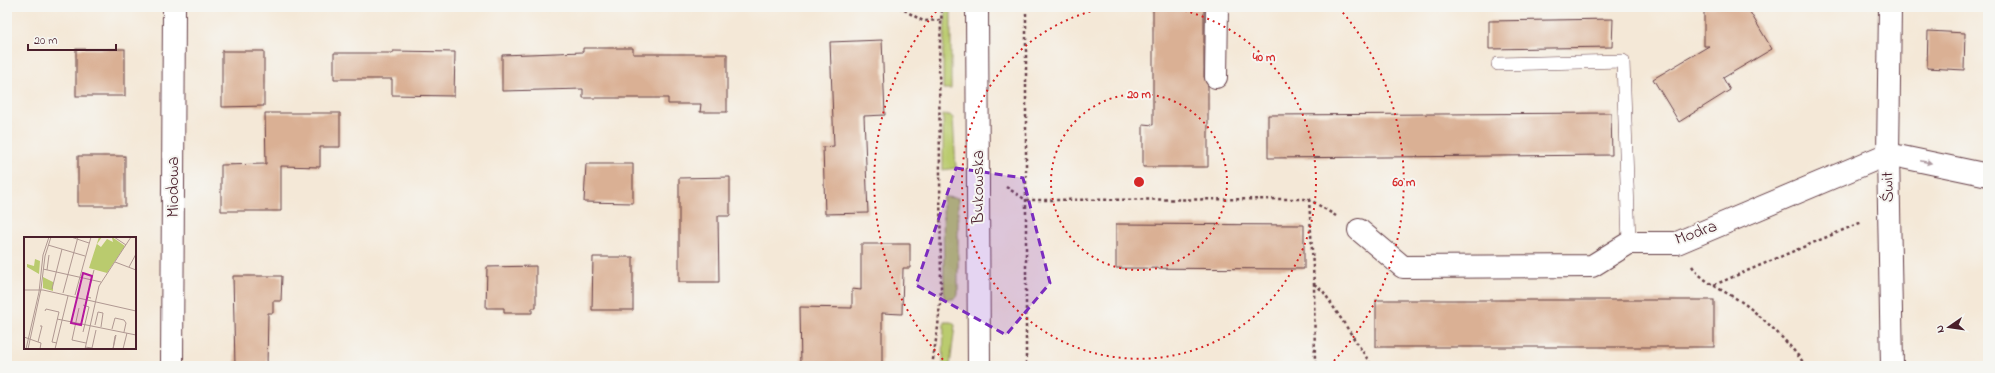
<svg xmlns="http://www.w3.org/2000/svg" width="1995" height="373" font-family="'Indie Flower',sans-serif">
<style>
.green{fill:#bacb6e;stroke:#82754c}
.building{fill:#dab094}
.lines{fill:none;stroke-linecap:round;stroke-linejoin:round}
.service-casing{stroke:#643d45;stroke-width:14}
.minor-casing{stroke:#643d45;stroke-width:24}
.secondary-casing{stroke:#643d45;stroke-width:24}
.path{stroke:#643d45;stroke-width:2.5;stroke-dasharray:3 3;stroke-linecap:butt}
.service{stroke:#fff;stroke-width:13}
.minor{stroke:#fff;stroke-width:22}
.secondary{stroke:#fff;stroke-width:22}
.oneway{fill:#ae9aa0}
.marked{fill:#7b2cbf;fill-opacity:0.2;stroke:#7b2cbf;stroke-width:3;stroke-dasharray:8 5;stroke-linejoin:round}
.ring{fill:none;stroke:#d62828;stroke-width:2;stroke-dasharray:2 4}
.labels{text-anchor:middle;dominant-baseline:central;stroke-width:4;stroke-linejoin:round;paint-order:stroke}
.street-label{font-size:17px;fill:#4a1f2b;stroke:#f6f6f2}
.inset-road{fill:none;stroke:#b09892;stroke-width:1}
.view{fill:#b5179e;fill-opacity:0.15;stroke:#b5179e;stroke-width:2}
.inset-edge{fill:none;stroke:#4a1f2b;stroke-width:2}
.centre{fill:#d62828;stroke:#f6f6f2;stroke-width:2}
.ring-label{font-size:12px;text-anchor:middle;font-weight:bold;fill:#d62828;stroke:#f6f6f2;stroke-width:4;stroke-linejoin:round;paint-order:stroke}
</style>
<rect width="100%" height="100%" fill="#f6f6f2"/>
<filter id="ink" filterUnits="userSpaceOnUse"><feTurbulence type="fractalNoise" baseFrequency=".025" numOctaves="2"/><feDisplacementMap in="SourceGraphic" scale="8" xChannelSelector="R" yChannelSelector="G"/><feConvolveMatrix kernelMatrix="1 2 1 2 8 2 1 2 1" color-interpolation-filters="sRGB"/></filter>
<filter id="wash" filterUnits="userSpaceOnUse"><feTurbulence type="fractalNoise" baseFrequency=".012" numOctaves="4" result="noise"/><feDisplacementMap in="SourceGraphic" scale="16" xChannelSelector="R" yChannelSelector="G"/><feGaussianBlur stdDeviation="0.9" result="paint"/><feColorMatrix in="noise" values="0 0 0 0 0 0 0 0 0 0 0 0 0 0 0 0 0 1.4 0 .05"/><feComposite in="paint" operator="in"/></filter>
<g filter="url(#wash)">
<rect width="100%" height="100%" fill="#f4e8d7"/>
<g class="green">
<path d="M 946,7 L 951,7 L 951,89 L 943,89 L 943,51 Z"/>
<path d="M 943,115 L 950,115 L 953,118 L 956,168 L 943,170 Z"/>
<path d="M 943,197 L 958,198 L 958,295 L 953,299 L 944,299 Z"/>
<path d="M 944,322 L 951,322 L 955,325 L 950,366 L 943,366 Z"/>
</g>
<g id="blocks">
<g class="building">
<path d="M 1153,7 L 1204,7 L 1204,77 L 1208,86 L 1208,167 L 1143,167 L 1143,124 L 1153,125 Z"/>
<path d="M 1704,7 L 1747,7 L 1772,49 L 1723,78 L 1730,90 L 1679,122 L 1653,79 L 1709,46 L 1704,46 Z"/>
<path d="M 1613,19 L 1612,47 L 1489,49 L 1489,21 Z"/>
<path d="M 1928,31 L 1965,33 L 1964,70 L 1927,68 Z"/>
<path d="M 882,40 L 885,115 L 864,116 L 868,213 L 825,214 L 823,147 L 834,146 L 830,42 Z"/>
<path d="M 583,48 L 633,48 L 633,54 L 727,54 L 727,112 L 700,112 L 701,104 L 668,104 L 668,98 L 583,98 L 583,89 L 502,91 L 502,55 L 583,52 Z"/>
<rect x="76" y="49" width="49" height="47"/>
<path d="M 222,51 L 264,51 L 264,106 L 222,107 Z"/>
<path d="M 393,51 L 455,52 L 454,96 L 392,95 L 392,79 L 334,79 L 334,53 L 393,53 Z"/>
<path d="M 265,113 L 340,113 L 340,147 L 320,147 L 320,167 L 281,166 L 281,211 L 221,211 L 221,165 L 266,164 Z"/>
<path d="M 1611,113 L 1612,155 L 1268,158 L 1268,115 Z"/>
<rect x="78" y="156" width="47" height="50"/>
<path d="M 586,164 L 633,164 L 633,203 L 584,202 Z"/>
<path d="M 730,177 L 730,216 L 718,216 L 719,282 L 679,282 L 679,178 Z"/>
<path d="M 1116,224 L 1304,225 L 1304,269 L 1116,268 Z"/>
<path d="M 861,244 L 910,244 L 910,268 L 903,268 L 902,314 L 882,313 L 882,366 L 801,366 L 800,307 L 852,308 L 852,289 L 861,290 Z"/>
<path d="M 593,257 L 633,257 L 633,310 L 592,310 Z"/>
<path d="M 536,266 L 536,308 L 532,308 L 532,313 L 504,313 L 504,308 L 486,308 L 487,267 Z"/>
<path d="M 233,276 L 282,276 L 281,301 L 273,301 L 273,313 L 268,313 L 267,366 L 235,366 Z"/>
<rect x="1376" y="300" width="338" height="47"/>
</g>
</g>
</g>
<g filter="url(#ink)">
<use href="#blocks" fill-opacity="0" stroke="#643d45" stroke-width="1"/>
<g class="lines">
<defs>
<path id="service" d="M 1498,64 L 1623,61 L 1629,243"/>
<g id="minor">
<path d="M 1890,7 L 1888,154 L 1892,366"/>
<path d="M 1216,77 L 1217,7"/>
<path d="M 1359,230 L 1403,267 L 1592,266 L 1629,243 L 1677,243 L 1888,154 L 1988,175"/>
<path d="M 172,366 L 174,7"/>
</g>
<path id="secondary" d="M 977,7 L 979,366"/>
</defs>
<use href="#service" class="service-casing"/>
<use href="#minor" class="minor-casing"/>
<use href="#secondary" class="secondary-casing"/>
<g class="path">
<path d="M 899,7 L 923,21 L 941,20"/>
<path d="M 1026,7 L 1026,366"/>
<path d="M 1006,187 L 1026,200 L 1309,199 L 1336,216"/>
<path d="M 1309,199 L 1314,284 L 1315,366"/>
<path d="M 1692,266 C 1704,284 1728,292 1746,305 C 1768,322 1790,344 1806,366"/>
<path d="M 1314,284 L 1323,291 L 1372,366"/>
<path d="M 1714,285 L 1862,222"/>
<path d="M 932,366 L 938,327 L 941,290 L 939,60 L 942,7"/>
</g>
<use href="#service" class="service"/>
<use href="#minor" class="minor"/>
<use href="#secondary" class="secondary"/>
</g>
<defs><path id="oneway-solid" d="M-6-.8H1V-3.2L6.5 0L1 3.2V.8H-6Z"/></defs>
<use class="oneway" href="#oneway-solid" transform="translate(1926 162) rotate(12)"/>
</g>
<path class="marked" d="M 956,168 L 1023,178 L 1050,283 L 1006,335 L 916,285 Z"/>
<g class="ring">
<circle cx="1139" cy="182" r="88"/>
<path d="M1167 7A177 177 0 1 1 1111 7"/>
<path d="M947 364A265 265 0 0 1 939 8M1339 8A265 265 0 0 1 1331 364"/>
</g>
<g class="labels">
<g class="street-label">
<text transform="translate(173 187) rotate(-90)">Miodowa</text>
<text transform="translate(978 187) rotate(-90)">Bukowska</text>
<text transform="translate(1888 187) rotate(-91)">Świt</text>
<text transform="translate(1696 233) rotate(-20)">Modra</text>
</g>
</g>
<g transform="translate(24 237)">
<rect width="112" height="112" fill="#f4e8d7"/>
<path d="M 75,0 L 78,0 L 73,7 L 77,10 L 83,2 L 89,5 L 88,1 L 83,0 L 88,0 L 101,9 L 83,36 L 65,31 ZM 11,22 L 16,24 L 15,37 L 3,30 L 3,27 L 10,29 ZM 19,40 L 29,45 L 29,54 L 19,51 Z" fill="#bacb6e"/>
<path class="inset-road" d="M 47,0 L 65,6M 90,0 L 102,8M 24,8 L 61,19M 91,25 L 112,33M 105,30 L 112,17M 19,32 L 77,45M 23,33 L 25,18M 28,52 L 38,12M 0,53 L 19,53 L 112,74M 39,56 L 54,0M 51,58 L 67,0M 67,61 L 63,60 L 70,33M 55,71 L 48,103 L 62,106M 21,74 L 22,72 L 35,75 L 28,105 L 33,106M 33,82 L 112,98M 71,88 L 74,75 L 79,76 L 77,90M 16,89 L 18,89 L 14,105 L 17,106 L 16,112M 88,92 L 91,81 L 100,83 L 102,86 L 100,95M 59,95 L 65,70 L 59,68M 0,100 L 14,105M 61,110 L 68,111 L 72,93M 2,112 L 15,55 L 19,18 L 25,0M 4,112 L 17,52 L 21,19 L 27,0M 31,112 L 44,59M 61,112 L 75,49 L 107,0M 89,112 L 91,99 L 92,98 L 89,112M 99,112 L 103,96"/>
<path class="view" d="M 59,36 L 68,39 L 57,88 L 47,86 Z"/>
<rect width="112" height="112" class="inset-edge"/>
</g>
<circle cx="1139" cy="182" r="6" class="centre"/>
<g class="ring-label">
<text x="1264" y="61">40 m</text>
<text x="1139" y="98">20 m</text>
<text x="1404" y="186">60 m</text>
</g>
<rect width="1995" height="373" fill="none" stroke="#f6f6f2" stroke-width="24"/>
<g transform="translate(1949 327) rotate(257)" stroke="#f6f6f2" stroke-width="3" paint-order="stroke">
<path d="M0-3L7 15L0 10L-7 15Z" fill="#4a1f2b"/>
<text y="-6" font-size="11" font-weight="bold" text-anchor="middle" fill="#4a1f2b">N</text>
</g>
<path d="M28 44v6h88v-6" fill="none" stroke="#4a1f2b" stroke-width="2"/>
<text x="34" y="44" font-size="12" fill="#4a1f2b" stroke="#f6f6f2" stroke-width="3" paint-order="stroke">20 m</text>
</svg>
